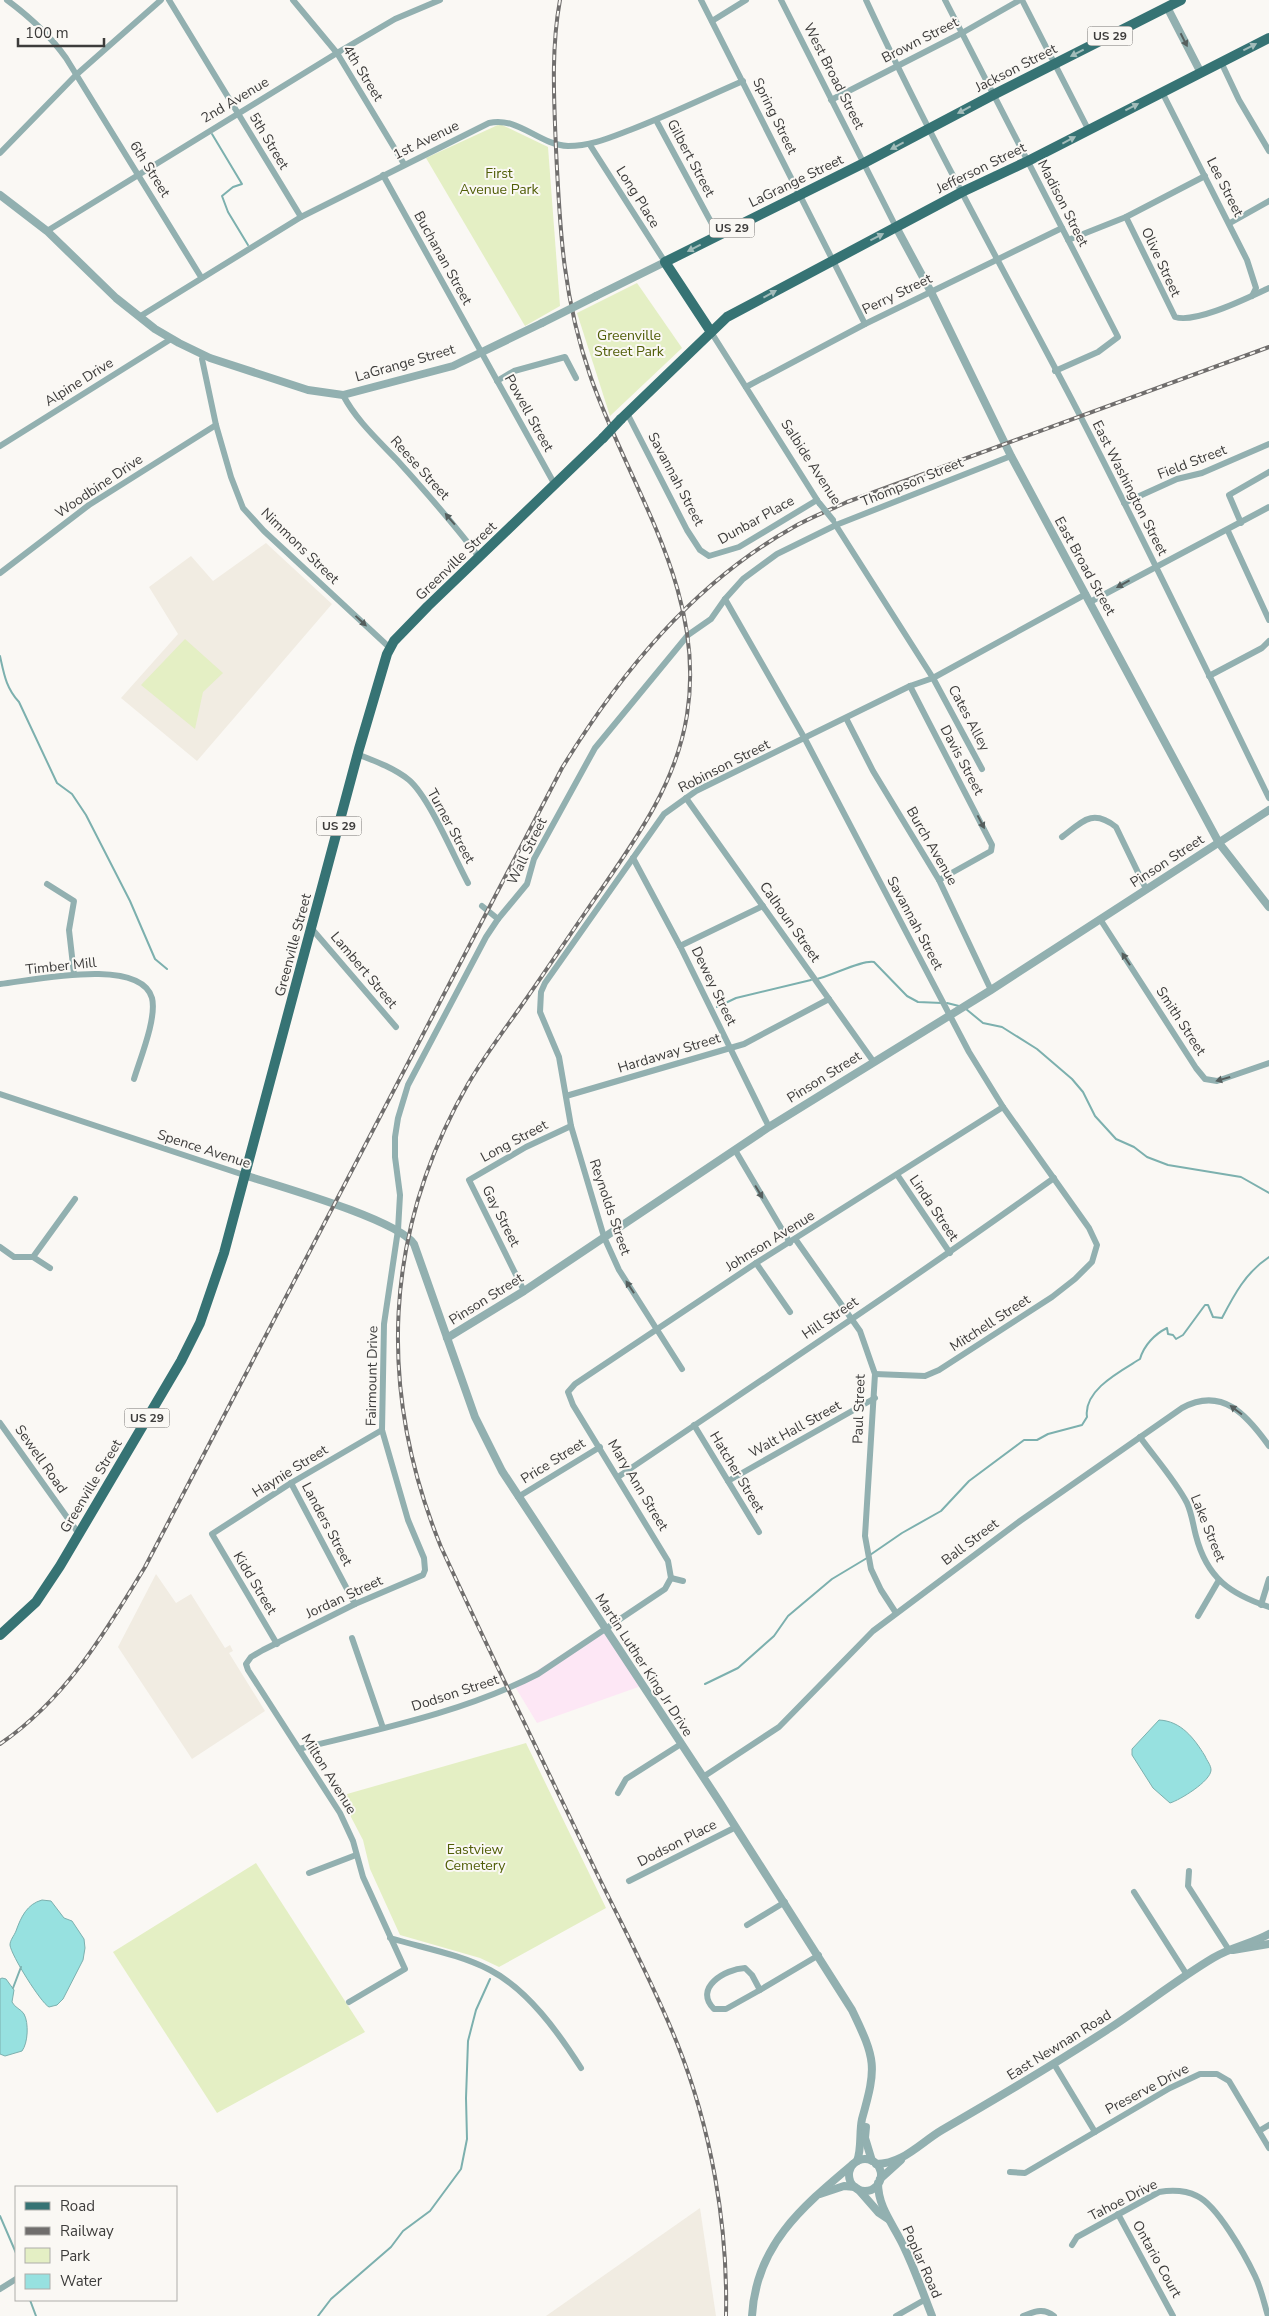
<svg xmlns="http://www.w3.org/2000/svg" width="1269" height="2316" font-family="'Nunito Sans',sans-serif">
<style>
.commercial{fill:#fde7f5}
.built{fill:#f1ece2}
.green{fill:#e4efc4}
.water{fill:#97e1e0;stroke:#7cb0ae}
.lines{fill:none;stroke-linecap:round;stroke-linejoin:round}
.stream{stroke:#7cb0ae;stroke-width:2}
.minor{stroke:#92b0b0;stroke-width:6}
.tertiary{stroke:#92b0b0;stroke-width:8}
.primary{stroke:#367374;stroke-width:10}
.rail-casing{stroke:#706e6d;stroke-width:4}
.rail{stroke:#faf8f4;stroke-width:2;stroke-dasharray:5.5;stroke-linecap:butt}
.minor-bridge{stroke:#92b0b0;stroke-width:6}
.tertiary-bridge{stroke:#92b0b0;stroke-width:8}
.primary-bridge{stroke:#367374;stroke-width:10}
.oneway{fill:#565f5e}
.oneway2{fill:#a2bcba}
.labels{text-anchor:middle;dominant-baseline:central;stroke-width:4;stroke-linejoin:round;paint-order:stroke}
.shield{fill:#faf8f4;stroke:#767472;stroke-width:1}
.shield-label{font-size:12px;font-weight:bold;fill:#3d3c3b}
.street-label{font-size:14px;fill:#3d3c3b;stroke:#faf8f4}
.park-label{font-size:14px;fill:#515e08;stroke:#faf8f4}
</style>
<rect width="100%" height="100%" fill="#faf8f4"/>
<path class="commercial" d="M 605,1627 L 644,1685 L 537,1723 L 514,1685 Z"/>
<g class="built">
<path d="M 266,543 L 332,604 L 197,761 L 121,698 L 178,634 L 149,587 L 191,556 L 213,581 Z"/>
<path d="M 156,1574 L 176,1603 L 191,1594 L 225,1648 L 230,1645 L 233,1651 L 229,1653 L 265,1711 L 192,1759 L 118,1647 Z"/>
<path d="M 700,2208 L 716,2316 L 546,2316 Z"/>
</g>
<g class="green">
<path d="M 500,124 L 548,147 L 560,306 L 525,326 L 426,158 Z"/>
<path d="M 637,283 L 682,348 L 610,416 L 577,313 Z"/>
<path d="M 185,639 L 223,673 L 203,692 L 195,729 L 141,685 Z"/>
<path d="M 526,1743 L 606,1908 L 499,1967 L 480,1958 L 400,1935 L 370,1869 L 363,1840 L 340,1796 Z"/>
<path d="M 256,1863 L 365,2032 L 217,2113 L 113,1952 Z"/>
</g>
<g class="water">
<path d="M 1159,1720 C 1181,1721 1194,1738 1205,1756 C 1207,1761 1211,1765 1211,1770 C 1211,1781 1180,1800 1170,1803 L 1153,1788 L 1132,1755 L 1132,1749 Z"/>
<path d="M 42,1900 L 51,1901 L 64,1918 L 72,1921 L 84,1939 L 85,1948 L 83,1960 L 63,1999 L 57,2005 L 49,2007 C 41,2003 11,1955 10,1945 C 10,1940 14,1936 16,1931 C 21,1917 27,1904 42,1900 Z"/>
<path d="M 2,1978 L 6,1979 L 14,1990 L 12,2002 C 15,2008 21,2009 24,2014 C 29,2023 28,2043 22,2051 L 5,2056 L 0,2054 L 0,1979 Z"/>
</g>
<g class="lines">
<g class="stream">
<path d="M 212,134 L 242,184 L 233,187 L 222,196 L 228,212 L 248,245"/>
<path d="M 0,656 C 4,674 6,688 19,702 L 57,783 L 72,794 L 86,815 L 130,901 L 155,959 L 167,969"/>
<path d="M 817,979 C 831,976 864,959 874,962 L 907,996 L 918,1002 L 942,1003"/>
<path d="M 947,1003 L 959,1006"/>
<path d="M 717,1007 L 736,998 L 811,980"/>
<path d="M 966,1009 L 983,1023 L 1002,1027 L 1037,1049 L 1072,1079 L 1083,1092 L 1095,1116 L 1116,1139 L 1134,1147 L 1147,1157 L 1168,1165 L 1241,1177 L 1269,1193"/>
<path d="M 870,1555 L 902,1533 L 941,1511 L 969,1481 L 1024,1440 L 1037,1440 L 1048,1434 L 1082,1425 L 1087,1417 C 1083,1390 1121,1371 1140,1359 C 1144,1345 1155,1334 1167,1328 L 1168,1334 L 1173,1335 L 1176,1339 L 1183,1335 L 1205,1305 L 1208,1305 L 1213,1317 L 1222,1318 C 1234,1295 1246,1272 1269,1257"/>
<path d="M 705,1684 L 738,1668 L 774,1636 L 788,1616 L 832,1579 L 867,1558"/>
<path d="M 13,1988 L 21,1967"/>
<path d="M 0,2216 L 16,2253"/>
<path d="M 30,2300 L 36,2316"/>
<path d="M 318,2316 L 331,2299 L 391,2247 L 403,2231 L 430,2211 L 461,2169 L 467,2139 L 466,2098 L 468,2041 L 476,2010 L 490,1979"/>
</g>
<g class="minor">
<path d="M 7,0 C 30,17 49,34 66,58 L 201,277"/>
<path d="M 169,0 L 301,217"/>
<path d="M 293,0 L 337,53 L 404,164"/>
<path d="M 701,0 L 865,324"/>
<path d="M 781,0 L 896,227"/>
<path d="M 866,0 C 929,136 1002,267 1072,400 C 1140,531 1204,665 1269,798"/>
<path d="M 945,0 L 1118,337 L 1098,352 L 1055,371"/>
<path d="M 1022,0 L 1088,129"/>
<path d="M 712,21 L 746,0"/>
<path d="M 1221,62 L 1239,100 L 1269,151"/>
<path d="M 1162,92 L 1247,260 L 1256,288 L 1252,296"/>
<path d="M 831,100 L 962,33 L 1020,0"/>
<path d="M 656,120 L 718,235"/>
<path d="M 590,145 L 665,262"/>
<path d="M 0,153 L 76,75 L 161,0"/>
<path d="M 383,175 L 555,485"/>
<path d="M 1126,217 L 1175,317 C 1196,324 1249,297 1269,288"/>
<path d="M 1230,223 L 1269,201"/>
<path d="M 47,231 L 337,53 L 395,19 L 440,0"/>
<path d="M 1068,240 L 1126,217 L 1205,176"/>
<path d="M 139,317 L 301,217 L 489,123 C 518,116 539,145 568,146 C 591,146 609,138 630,130 C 669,115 706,97 743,81"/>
<path d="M 711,332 L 819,503"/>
<path d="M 204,355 L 202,359 L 216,425 L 231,477 L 243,508 L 264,531 L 390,648"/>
<path d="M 497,381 L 514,371 L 565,357 L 576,378"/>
<path d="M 746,387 L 865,324 L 1062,228"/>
<path d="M 343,395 C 356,420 378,440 397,460 C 426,492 453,523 479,557"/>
<path d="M 627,413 L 687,530 L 700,550 L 709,556 L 739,547 L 817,500"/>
<path d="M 0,446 L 171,339"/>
<path d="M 1124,503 L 1177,479 L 1202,473 L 1269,444"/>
<path d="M 1241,523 L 1229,495 L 1269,472"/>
<path d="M 835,524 L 933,678 L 982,769"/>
<path d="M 1228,531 L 1269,620"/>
<path d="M 0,573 L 89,505 L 216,425"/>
<path d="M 725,599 L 805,739 L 969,1052 L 1003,1107 L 1089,1228 L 1097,1245 L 1092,1262 L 1075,1279 L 1052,1297 L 939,1370 L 925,1376 L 875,1374"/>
<path d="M 1090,602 L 1269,507"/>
<path d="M 1209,676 L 1262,648 L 1269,641"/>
<path d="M 910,686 L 992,845 L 991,851 L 939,880"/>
<path d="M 846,718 L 873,771 L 939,880 L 991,990"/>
<path d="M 357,754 C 375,761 394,768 409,780 C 429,797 454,857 468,883"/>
<path d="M 686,798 L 873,1061"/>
<path d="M 1062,837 C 1082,822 1092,808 1116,827 L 1146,889"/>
<path d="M 633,858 L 680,946 L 769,1127"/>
<path d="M 47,884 L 74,901 L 69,930 L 74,974"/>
<path d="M 482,906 L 498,919"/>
<path d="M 1100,919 L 1196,1068 L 1205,1079 L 1217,1081 L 1269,1063"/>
<path d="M 312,929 L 396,1027"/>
<path d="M 680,946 L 763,906"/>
<path d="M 0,984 C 31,981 140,956 152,998 C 157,1018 140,1059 134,1079"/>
<path d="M 0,1094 L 244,1175"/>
<path d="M 566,1096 L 744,1044 L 829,999"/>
<path d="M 735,1150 L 790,1243"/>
<path d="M 898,1176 L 950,1253"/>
<path d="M 796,1240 L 860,1331 L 875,1374 L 865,1536 L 871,1569 L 881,1590 L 896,1613"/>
<path d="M 0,1247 L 14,1257 L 33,1257 L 75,1199"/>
<path d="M 33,1257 L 50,1268"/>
<path d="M 756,1263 L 790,1312"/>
<path d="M 524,1291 L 469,1180 L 526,1147 L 571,1126"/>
<path d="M 682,1369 L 619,1270 L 604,1237 L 571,1126 L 559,1057 L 540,1012 L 541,992 L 545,983 L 664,814 L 696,791 L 910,686 L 933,678 L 1086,594"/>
<path d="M 0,1423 L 79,1534"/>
<path d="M 694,1425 L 759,1532"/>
<path d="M 1140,1437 C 1155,1458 1175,1480 1187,1503 C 1192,1514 1193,1525 1196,1536 C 1207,1578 1230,1594 1269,1607"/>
<path d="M 618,1477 C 764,1378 911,1281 1054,1178"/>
<path d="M 728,1481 L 875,1398"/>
<path d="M 291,1483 L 355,1604"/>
<path d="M 518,1497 L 600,1447"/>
<path d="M 671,1578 L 683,1581"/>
<path d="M 1261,1605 L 1269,1579"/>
<path d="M 1198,1616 L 1219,1580"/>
<path d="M 352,1638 L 383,1728"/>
<path d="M 277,1644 L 212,1534 L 291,1483 L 382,1430"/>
<path d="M 299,1749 C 380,1729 464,1712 538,1674 L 665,1589 L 671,1578 L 668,1561 L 573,1405 L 568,1392 L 575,1384 L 756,1263 L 1003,1107"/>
<path d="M 703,1777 L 779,1727 L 873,1631 L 1020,1521 L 1182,1408 C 1222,1386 1247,1415 1269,1446"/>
<path d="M 618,1793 L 626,1779 L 681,1744"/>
<path d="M 1189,1871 L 1188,1886 L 1229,1950"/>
<path d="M 309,1873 L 356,1855"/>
<path d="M 629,1881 L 736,1827"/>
<path d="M 1134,1892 L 1187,1975"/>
<path d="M 747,1925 L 785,1902"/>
<path d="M 390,1938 C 423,1948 459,1954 490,1970 C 528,1990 558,2032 581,2068"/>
<path d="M 745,1968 L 752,1975 L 760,1990 L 726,2009 L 714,2009 C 693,1988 725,1969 745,1968 Z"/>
<path d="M 760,1990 L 819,1955"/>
<path d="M 349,2002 L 405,1969 L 363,1877 L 353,1841 L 340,1813 L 248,1670 L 246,1664 L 251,1657 L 263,1650 L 355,1604 L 423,1575 L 425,1570 L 424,1558 L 408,1520 L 382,1430 L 384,1324 L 398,1230 L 400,1195 L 395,1157 L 395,1137 L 398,1118 L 408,1085 L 486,937 L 498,919 L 527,884 L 534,859 L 595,748 L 688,635 L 711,619 L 725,599 L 743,579 L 777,554 L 836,525 L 1011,456"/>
<path d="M 1054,2064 L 1095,2132"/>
<path d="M 1259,2131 L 1269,2125"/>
<path d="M 1010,2172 L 1025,2173 L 1170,2088 L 1200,2074 L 1217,2074 L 1229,2081 L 1269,2148"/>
<path d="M 1118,2214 L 1173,2316"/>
<path d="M 1072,2245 L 1077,2237 L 1159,2192 C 1172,2190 1185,2190 1197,2196 C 1217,2205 1245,2255 1255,2276 C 1261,2288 1264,2303 1268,2316"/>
<path d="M 0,2289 L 16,2279"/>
<path d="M 896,2316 L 926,2299"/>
<path d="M 1023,2316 C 1034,2312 1043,2307 1054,2316"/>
</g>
<g class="tertiary">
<path d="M 1167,7 L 1201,73"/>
<path d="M 0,195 L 47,231 L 116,298 L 155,329 L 179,343 L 210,358 L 308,390 L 343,395 L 453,366 L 542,323"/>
<path d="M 896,227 L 931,292 L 1011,456 L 1219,843 L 1269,907"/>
<path d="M 596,296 L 665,262"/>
<path d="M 244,1175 C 278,1186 396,1219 414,1244 L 475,1417 L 502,1471 L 719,1801 L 852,2010 C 876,2060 877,2066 862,2119 C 859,2133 862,2148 857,2161"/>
<path d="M 447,1338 L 524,1291 L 769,1127 L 991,990 L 1269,810"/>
<path d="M 1233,1950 L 1269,1944"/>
<path d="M 866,2127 L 865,2138 L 872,2161"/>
<circle cx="865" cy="2175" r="16"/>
<path d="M 876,2164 C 903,2164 920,2143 942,2130 C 999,2097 1055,2064 1110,2028 C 1145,2005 1178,1979 1213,1958 C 1231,1947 1251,1944 1269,1934"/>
<path d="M 880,2179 L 901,2160"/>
<path d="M 878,2183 C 878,2208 894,2225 904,2247 C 915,2270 923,2293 932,2316"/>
<path d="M 858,2189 L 879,2213 L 888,2219"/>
<path d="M 820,2194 L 844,2186 L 855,2187"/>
<path d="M 752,2316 C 756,2245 802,2207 853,2164"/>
</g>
<g class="primary">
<path d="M 711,332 L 665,262 L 864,163 L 993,95 L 1181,0"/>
<path d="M 621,419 L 727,317 L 962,192 L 1028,161 L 1269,38"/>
<path d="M 0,1635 L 36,1602 L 60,1566 L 181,1361 L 200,1323 L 224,1253 L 359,749 L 387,654 L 394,641 L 428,606 L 603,438"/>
</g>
<defs>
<g id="rail">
<path d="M 560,0 C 551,49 554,99 556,149 C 560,232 563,298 591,378 C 630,489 707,591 687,715 C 675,791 627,851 585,913 C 565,942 545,972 524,1002 C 505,1029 485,1055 468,1084 C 383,1232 377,1390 441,1547 C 489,1651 540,1755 590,1859 C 619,1920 652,1980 677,2043 C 711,2128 728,2224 726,2316"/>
<path d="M 0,1744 C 65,1700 105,1633 145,1567 L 562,768 C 621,672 693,584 792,528 C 809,518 828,511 847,502 L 1269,347"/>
</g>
</defs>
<use href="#rail" class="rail-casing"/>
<use href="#rail" class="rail"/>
<path class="minor-bridge" d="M 820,504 L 833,520"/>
<path class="tertiary-bridge" d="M 542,323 L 596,296"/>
<path class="primary-bridge" d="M 603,438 L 621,419"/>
</g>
<defs><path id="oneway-solid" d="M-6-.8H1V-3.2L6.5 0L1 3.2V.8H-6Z" transform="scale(1.25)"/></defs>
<g class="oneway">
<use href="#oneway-solid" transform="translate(1184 40) rotate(63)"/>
<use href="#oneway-solid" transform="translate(450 519) rotate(-131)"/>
<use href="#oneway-solid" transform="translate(1123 584) rotate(151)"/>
<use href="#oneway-solid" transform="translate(361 621) rotate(43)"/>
<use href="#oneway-solid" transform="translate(981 822) rotate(62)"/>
<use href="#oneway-solid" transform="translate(1126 959) rotate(-123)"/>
<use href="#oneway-solid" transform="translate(1223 1079) rotate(164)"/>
<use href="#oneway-solid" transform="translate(759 1192) rotate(59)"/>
<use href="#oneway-solid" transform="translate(630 1287) rotate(-123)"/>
<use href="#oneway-solid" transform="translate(1236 1410) rotate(-143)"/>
</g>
<g class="oneway2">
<use href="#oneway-solid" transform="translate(1250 47) rotate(-27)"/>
<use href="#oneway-solid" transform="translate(1077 53) rotate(153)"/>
<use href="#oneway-solid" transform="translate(1132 107) rotate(-27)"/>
<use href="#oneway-solid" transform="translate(964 110) rotate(152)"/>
<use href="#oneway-solid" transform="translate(1069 140) rotate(-28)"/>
<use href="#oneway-solid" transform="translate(897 146) rotate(152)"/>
<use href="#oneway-solid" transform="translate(877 237) rotate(-27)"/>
<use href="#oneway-solid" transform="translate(694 248) rotate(153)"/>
<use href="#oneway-solid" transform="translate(770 294) rotate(-29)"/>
</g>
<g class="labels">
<g class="shield">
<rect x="1087.5" y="26.5" width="45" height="19" rx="4"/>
<rect x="709.5" y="218.5" width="45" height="19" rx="4"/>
<rect x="316.5" y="816.5" width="45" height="19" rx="4"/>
<rect x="124.5" y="1408.5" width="45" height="19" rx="4"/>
</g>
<g class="shield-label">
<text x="1110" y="36">US 29</text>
<text x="732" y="228">US 29</text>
<text x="339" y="826">US 29</text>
<text x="147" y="1418">US 29</text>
</g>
<g class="street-label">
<text transform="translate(920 40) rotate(-27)">Brown Street</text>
<text transform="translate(1016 68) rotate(-27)">Jackson Street</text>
<text transform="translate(363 73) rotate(58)">4th Street</text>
<text transform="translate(834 76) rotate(63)">West Broad Street</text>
<text transform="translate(235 100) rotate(-31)">2nd Avenue</text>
<text transform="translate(775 116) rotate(64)">Spring Street</text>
<text transform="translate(426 140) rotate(-26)">1st Avenue</text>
<text transform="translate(269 141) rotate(59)">5th Street</text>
<text transform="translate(691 158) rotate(62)">Gilbert Street</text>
<text transform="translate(981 168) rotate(-26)">Jefferson Street</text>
<text transform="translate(150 169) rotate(58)">6th Street</text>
<text transform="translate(796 181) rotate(-26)">LaGrange Street</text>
<text transform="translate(1225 187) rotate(63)">Lee Street</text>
<text transform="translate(638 197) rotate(58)">Long Place</text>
<text transform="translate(1063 203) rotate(63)">Madison Street</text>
<text transform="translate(443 258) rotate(61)">Buchanan Street</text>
<text transform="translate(1161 262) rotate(65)">Olive Street</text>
<text transform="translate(897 294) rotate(-26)">Perry Street</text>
<text transform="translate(405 363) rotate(-16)">LaGrange Street</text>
<text transform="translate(79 382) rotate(-32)">Alpine Drive</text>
<text transform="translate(529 413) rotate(61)">Powell Street</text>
<text transform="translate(811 462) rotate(57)">Salbide Avenue</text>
<text transform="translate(1192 462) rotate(-21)">Field Street</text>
<text transform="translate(420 468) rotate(48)">Reese Street</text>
<text transform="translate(676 479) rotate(62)">Savannah Street</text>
<text transform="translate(912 482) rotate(-22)">Thompson Street</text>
<text transform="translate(99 486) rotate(-34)">Woodbine Drive</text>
<text transform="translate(1130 488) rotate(63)">East Washington Street</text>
<text transform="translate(756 520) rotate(-29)">Dunbar Place</text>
<text transform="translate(300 546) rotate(44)">Nimmons Street</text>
<text transform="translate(456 561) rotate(-44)">Greenville Street</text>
<text transform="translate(1085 566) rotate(61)">East Broad Street</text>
<text transform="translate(969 718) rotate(62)">Cates Alley</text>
<text transform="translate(962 760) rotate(62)">Davis Street</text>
<text transform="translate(724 766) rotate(-27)">Robinson Street</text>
<text transform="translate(451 826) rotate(61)">Turner Street</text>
<text transform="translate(932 846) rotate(60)">Burch Avenue</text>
<text transform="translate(527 851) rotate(-64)">Wall Street</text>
<text transform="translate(1167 861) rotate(-33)">Pinson Street</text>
<text transform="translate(790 922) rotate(55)">Calhoun Street</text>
<text transform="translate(915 923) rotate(62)">Savannah Street</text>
<text transform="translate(293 945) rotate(-75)">Greenville Street</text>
<text transform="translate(61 966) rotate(-6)">Timber Mill</text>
<text transform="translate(364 970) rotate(50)">Lambert Street</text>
<text transform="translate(714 986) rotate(64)">Dewey Street</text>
<text transform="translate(1181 1021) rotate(57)">Smith Street</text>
<text transform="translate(669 1053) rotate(-17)">Hardaway Street</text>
<text transform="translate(824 1077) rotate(-32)">Pinson Street</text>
<text transform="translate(514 1141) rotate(-28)">Long Street</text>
<text transform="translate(204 1149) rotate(18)">Spence Avenue</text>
<text transform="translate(610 1207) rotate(71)">Reynolds Street</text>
<text transform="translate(934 1208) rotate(56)">Linda Street</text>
<text transform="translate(501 1216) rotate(63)">Gay Street</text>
<text transform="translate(770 1241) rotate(-32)">Johnson Avenue</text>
<text transform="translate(486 1299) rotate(-32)">Pinson Street</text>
<text transform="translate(830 1318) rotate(-34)">Hill Street</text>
<text transform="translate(990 1323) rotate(-33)">Mitchell Street</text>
<text transform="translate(372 1376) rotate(-89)">Fairmount Drive</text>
<text transform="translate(859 1409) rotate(-88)">Paul Street</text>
<text transform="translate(795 1429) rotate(-29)">Walt Hall Street</text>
<text transform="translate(41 1459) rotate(55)">Sewell Road</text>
<text transform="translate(553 1461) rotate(-32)">Price Street</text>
<text transform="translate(290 1471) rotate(-32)">Haynie Street</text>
<text transform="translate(737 1472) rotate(59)">Hatcher Street</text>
<text transform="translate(638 1485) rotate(59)">Mary Ann Street</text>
<text transform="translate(91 1486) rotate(-59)">Greenville Street</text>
<text transform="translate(327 1524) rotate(62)">Landers Street</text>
<text transform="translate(1208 1528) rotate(68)">Lake Street</text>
<text transform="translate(970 1542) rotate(-37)">Ball Street</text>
<text transform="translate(255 1583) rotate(59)">Kidd Street</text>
<text transform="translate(344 1597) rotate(-25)">Jordan Street</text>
<text transform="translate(644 1665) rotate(57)">Martin Luther King Jr Drive</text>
<text transform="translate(455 1693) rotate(-18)">Dodson Street</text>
<text transform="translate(329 1774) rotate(58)">Milton Avenue</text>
<text transform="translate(677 1843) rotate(-27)">Dodson Place</text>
<text transform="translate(1059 2045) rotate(-32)">East Newnan Road</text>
<text transform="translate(1147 2089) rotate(-28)">Preserve Drive</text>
<text transform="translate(1123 2200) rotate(-27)">Tahoe Drive</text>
<text transform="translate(1157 2259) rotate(61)">Ontario Court</text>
<text transform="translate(922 2262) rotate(66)">Poplar Road</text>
</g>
<g class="park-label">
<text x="499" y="173">First<tspan x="499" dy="16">Avenue Park</tspan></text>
<text x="629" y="335">Greenville<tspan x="629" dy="16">Street Park</tspan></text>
<text x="475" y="1849">Eastview<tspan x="475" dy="16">Cemetery</tspan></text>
</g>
</g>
<rect x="15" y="2186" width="162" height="115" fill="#faf8f4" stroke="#aeadaa"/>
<rect x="25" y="2202" width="25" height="8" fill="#367374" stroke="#aeadaa"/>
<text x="60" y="2211" font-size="15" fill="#3d3c3b">Road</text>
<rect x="25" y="2227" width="25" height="8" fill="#706e6d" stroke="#aeadaa"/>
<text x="60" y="2236" font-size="15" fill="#3d3c3b">Railway</text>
<rect x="25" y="2248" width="25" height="15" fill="#e4efc4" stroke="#aeadaa"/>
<text x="60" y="2261" font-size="15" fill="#3d3c3b">Park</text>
<rect x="25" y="2274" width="25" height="15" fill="#97e1e0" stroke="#aeadaa"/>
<text x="60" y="2286" font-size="15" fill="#3d3c3b">Water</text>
<path d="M18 38v8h86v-8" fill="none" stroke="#3d3c3b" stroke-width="2.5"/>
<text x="25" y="38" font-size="15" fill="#3d3c3b" stroke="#faf8f4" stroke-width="4" paint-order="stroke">100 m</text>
</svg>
